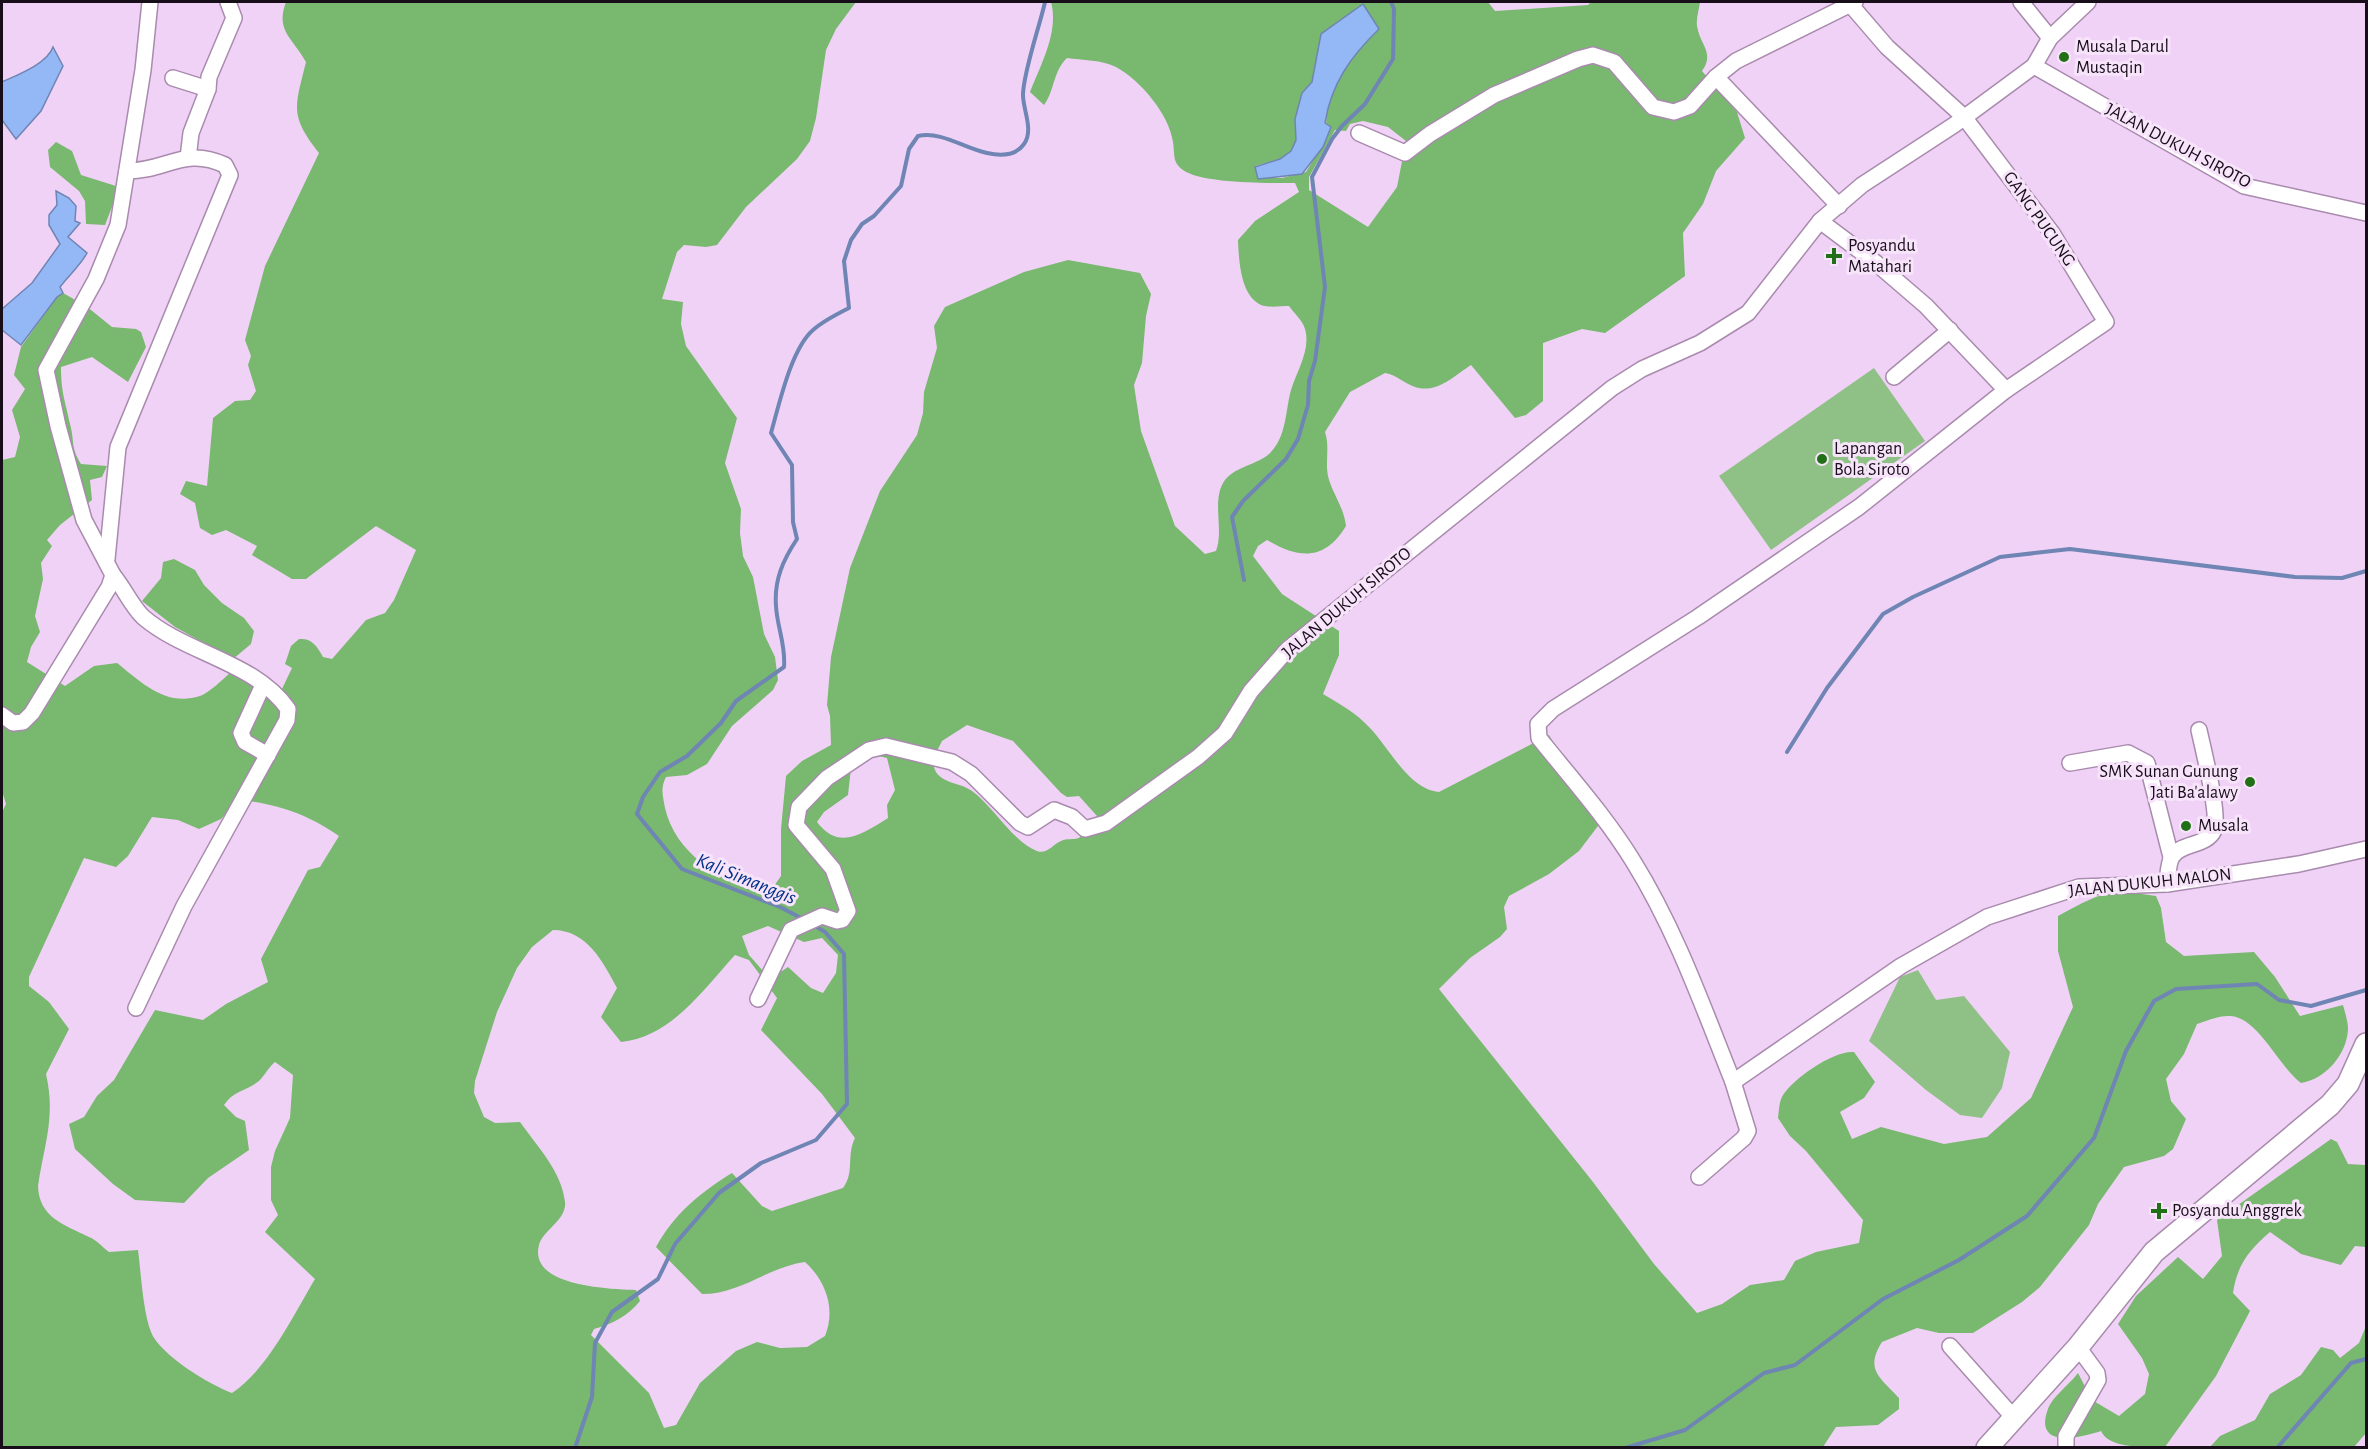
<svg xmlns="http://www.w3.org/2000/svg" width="2368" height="1449" font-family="'Alegreya Sans',sans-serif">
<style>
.green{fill:#8fc187}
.forest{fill:#78b86f;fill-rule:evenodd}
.water{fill:#94b8f5;stroke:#6f85b3;stroke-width:1.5}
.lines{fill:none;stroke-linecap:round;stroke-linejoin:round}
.stream{stroke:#6f85b3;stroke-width:4}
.street-casing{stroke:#a98bae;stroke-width:18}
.secondary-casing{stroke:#a98bae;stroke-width:24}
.street{stroke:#fff;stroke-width:15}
.secondary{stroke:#fff;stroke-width:21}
.poi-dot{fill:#217015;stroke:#f7e4fa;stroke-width:2}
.labels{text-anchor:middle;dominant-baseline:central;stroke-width:6;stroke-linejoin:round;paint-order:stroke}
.poi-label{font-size:18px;fill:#180e1a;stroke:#f7e4fa;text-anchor:start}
.street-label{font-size:18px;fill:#180e1a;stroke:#f7e4fa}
.water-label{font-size:20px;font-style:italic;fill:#023187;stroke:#f7e4fa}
</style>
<rect width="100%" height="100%" fill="#f1d2f7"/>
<g class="green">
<path d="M 1874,368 L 1925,441 L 1771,550 L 1719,476 Z"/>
<path d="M 1918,970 L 1936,1000 L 1964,996 L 2010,1052 L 2002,1088 L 1982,1118 L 1960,1115 L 1926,1090 L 1869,1041 L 1900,977 Z"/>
</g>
<g class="forest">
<path d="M 286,2 L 856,2 L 836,29 L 826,50 L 816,118 L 810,141 L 797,159 L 746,207 L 717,245 L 706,247 L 684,245 L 677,252 L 662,299 L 683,302 L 681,324 L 686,346 L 737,418 L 725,463 L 741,509 L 740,533 L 743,556 L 753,577 L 764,634 L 775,657 L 778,680 L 773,690 L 732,726 L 707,764 L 687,775 L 666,777 C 660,789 663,796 665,808 C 676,856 727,888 774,886 L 781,876 L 781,829 L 786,776 L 802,761 L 831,745 L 830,716 L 827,705 L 831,657 L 850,568 L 880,491 L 917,435 L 923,413 L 924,392 L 937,348 L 934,326 L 945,307 L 1024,272 L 1068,260 L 1140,273 L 1151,294 L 1146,316 L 1142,363 L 1134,385 L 1141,431 L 1175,526 L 1205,554 L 1216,551 C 1224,530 1212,503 1223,483 C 1232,467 1255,466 1269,454 C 1287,437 1285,412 1291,390 C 1297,370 1311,350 1305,329 C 1303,321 1294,313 1289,306 C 1281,306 1268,308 1261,305 C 1240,295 1239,260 1238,240 L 1255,221 L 1299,192 L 1295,183 C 1271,183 1202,184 1183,170 C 1172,162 1175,154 1173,142 C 1169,114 1140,80 1116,67 C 1103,60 1081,60 1067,58 C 1053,71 1055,90 1044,105 L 1030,92 C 1041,64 1059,32 1051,2 L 1488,2 L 1495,11 L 1588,5 L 1591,2 L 1700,2 C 1699,10 1696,18 1697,26 C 1700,45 1715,53 1702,71 L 1737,112 L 1745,138 L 1716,171 L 1703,204 L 1683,233 L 1685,276 L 1605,333 L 1582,329 L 1543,343 L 1543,401 L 1526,415 L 1515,418 L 1471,365 C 1454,376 1437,394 1415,387 C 1405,384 1397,375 1385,373 L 1350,392 L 1325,432 C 1330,447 1325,461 1328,476 C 1332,493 1344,507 1346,526 C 1325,561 1299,559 1267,540 L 1258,546 L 1253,556 L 1282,594 L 1339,631 L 1339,655 L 1323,694 C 1340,704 1356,713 1369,727 C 1389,747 1408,789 1439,792 L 1549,735 L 1601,822 L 1579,851 L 1549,874 L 1509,896 L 1504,907 L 1507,929 L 1500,937 L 1470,958 L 1439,989 L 1593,1182 L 1654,1264 L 1697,1313 L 1722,1304 L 1750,1285 L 1784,1280 L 1795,1261 L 1816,1252 L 1859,1243 L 1863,1220 L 1806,1151 L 1790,1136 L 1778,1118 C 1779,1111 1779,1101 1783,1095 C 1794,1078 1834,1050 1854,1052 L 1875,1082 L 1864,1098 L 1840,1112 L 1852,1139 L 1881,1127 L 1944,1144 L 1987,1137 L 2031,1098 L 2073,1007 L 2058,951 L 2058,916 C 2101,893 2106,888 2156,896 L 2161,908 L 2166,942 L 2184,956 L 2254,952 L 2275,977 L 2300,1016 L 2343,1005 C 2345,1012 2348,1022 2348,1029 C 2347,1054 2326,1079 2301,1083 C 2279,1067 2258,1017 2230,1016 C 2220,1015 2207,1021 2197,1024 L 2184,1054 L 2166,1079 L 2171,1101 L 2186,1119 L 2173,1149 L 2164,1156 L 2124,1167 L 2098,1204 L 2089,1225 L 2040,1287 L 2022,1302 L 1973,1333 L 1939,1333 L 1917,1328 L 1882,1342 C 1864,1370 1881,1378 1899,1398 L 1899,1409 L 1878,1425 L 1836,1427 L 1823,1447 L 2,1447 L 2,812 L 6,804 L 2,791 L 2,460 L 15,457 L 20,437 L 12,410 L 25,389 L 14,375 L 21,347 L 57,297 L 63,293 L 86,306 L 112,327 L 136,329 L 141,332 L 146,347 L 128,382 L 92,357 L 61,367 C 61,392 65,400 70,424 C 75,442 70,446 81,464 L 107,466 L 102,477 L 90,480 L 92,500 L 60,525 L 47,540 L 52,546 L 41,563 L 43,579 L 35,616 L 40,632 L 31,647 L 27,662 L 65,686 L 94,666 L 117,663 C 142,683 166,707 200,696 C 210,692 222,680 230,673 L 281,691 L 292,668 L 285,664 L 291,646 L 299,639 C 312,638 317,646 323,657 L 332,659 L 366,620 L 385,613 L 394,600 L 416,550 L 376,526 L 306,579 L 292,579 L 252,555 L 257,546 L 226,530 L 212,535 L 200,528 L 195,503 L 180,494 L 186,481 L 207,486 L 213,418 L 235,401 L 250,400 L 256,391 L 248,365 L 251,356 L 245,340 L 265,266 L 319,153 C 289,115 295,107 306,62 C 293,38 275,31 286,2 ZM 1379,29 C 1351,55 1318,95 1328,136 L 1306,172 L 1282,178 L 1258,178 L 1255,166 L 1280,159 L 1291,152 L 1296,140 L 1295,119 L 1302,93 L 1312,82 L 1321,34 ZM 1363,121 L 1388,127 L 1406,141 L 1397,187 L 1368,227 L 1309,190 L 1309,177 L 1335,130 L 1346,131 L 1350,124 ZM 967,725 L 1013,741 L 1061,793 L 1067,797 L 1079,796 L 1097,816 L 1079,838 C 1073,840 1067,838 1061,841 C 1053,844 1047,855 1037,851 C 1014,843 993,806 972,791 C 957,780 933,785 933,759 L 942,741 ZM 874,755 L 887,758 L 895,790 L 887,805 L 888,818 C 862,834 839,851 817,822 L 824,812 L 848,795 L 851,768 ZM 238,799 C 280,806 302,811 339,836 L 320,867 L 308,870 L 261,959 L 268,982 L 226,1004 L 203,1020 L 155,1010 L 114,1080 L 97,1096 L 84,1117 L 69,1124 L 75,1149 L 113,1184 L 135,1200 L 184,1203 L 208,1178 L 249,1150 L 245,1121 L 236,1117 L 224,1105 C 233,1091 246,1091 259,1081 C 265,1075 268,1068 275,1062 L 293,1075 L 290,1118 L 275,1151 L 271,1167 L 271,1200 L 278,1215 L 265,1232 L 315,1279 C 293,1316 268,1369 232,1393 C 210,1385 160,1355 151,1332 C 143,1312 141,1273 138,1250 L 109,1252 C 102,1247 97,1240 89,1237 C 65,1225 39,1218 38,1186 C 44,1145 56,1117 46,1074 L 69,1029 L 49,1002 L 29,986 L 29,977 L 84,858 L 116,867 L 128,856 L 152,817 L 178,820 L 199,829 L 221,819 ZM 768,926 L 804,942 L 822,938 L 838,955 L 836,973 L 823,993 L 811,988 L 788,967 L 782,971 L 763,971 L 749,955 L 742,936 ZM 553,930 C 587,930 603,962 617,988 L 601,1017 L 621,1042 C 671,1037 703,990 735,955 L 749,960 L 777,998 L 761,1030 L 822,1094 L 855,1138 C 846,1156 855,1172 843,1188 L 772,1211 L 762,1206 L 732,1173 C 701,1192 674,1214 656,1247 L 702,1294 C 741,1294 768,1267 805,1262 C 826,1281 836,1309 825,1336 L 807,1347 L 780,1348 L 757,1342 L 736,1351 L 700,1383 L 676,1425 L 664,1428 L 649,1393 L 591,1335 L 594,1329 C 612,1324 628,1316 640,1301 L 636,1290 C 611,1289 528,1287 539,1245 C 543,1230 567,1220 565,1202 C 562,1172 537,1146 520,1122 L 495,1123 L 484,1117 L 474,1093 L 475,1081 L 497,1012 L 517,968 L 532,947 Z"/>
<path d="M 56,142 L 72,151 L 81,175 L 116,186 L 115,199 L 105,225 L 86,224 L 85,201 L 79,191 L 50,167 L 48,150 Z"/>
<path d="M 174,559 L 195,570 L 204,585 L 222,603 L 244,618 L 254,631 L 251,644 L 233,659 L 175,627 L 142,601 L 161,578 L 163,562 Z"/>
<path d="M 2331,1139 L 2337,1142 L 2348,1164 L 2366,1165 L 2366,1247 L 2355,1246 L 2341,1265 L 2301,1254 L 2270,1232 C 2249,1250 2237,1265 2233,1293 L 2250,1311 L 2216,1376 L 2165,1447 C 2145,1447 2109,1449 2101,1431 C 2080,1438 2033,1449 2048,1409 C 2052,1397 2070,1384 2078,1373 L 2092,1400 L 2119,1416 L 2145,1394 L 2149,1374 L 2142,1358 L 2118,1324 L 2136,1296 L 2178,1257 L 2203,1279 L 2222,1256 L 2217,1220 Z"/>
<path d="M 2366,1326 L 2366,1433 L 2354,1447 L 2210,1447 L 2220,1436 L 2255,1420 L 2270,1394 L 2301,1375 L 2321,1347 L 2333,1350 L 2340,1358 L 2359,1343 Z"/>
</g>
<g class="water">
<path d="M 1363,4 L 1379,29 C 1351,56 1331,84 1325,123 L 1331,127 L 1323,147 L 1302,174 L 1258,179 L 1255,167 L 1280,159 L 1291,151 L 1296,140 L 1295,119 L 1302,93 L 1312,82 L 1321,34 Z"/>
<path d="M 53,47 L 63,66 L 41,111 L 16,139 L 2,120 L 2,82 C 17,75 47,64 53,47 Z"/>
<path d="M 56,191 L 69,198 L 76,206 L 75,221 L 80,223 L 68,237 L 87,253 C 80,266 69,275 60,287 L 63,293 L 57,297 L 21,345 L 2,330 L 2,309 L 32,283 L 60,244 L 49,225 L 49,215 L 57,205 Z"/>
</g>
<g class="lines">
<g class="stream">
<path d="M 1244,580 L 1232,517 L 1243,501 L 1286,459 L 1298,439 L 1308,405 L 1309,381 L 1315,361 L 1325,287 L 1312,177 L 1332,139 L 1342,126 L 1365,104 L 1393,59 L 1394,9 L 1391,2"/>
<path d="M 1787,752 L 1827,688 L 1883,614 L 1913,597 L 2000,557 L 2070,549 L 2295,577 L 2342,578 L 2366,571"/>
<path d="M 803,919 L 780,907 L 682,869 L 637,814 L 643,797 L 660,772 L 687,756 L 721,723 L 736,701 L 784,667 C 786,645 777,627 776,606 C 774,580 783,560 797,539 L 793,522 L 792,465 L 771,433 C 779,405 791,349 813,330 C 823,321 837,314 849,308 L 844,261 L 851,240 L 862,224 L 874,216 L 901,186 L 909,149 L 918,136 C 942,131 963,148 987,153 C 1000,156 1015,157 1024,144 C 1034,130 1023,110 1023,95 C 1023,73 1040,25 1045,2"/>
<path d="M 575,1448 L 592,1397 L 595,1343 L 612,1312 L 658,1279 L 675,1244 L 719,1193 L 761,1163 L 816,1140 L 847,1104 L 844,954 L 825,932 L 812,924"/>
<path d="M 1625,1448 L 1685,1430 L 1764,1373 L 1795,1365 L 1883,1299 L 1959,1260 L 2027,1216 L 2094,1138 L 2126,1051 L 2154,1001 L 2176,989 L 2257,984 L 2279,1000 L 2311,1006 L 2366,990"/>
<path d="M 2277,1448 L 2351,1363 L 2366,1359"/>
</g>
<defs>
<g id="street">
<path d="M 2050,38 L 2088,2"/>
<path d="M 2034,66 L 2244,186 L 2366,213"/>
<path d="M 1716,77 L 1839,206"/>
<path d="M 173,78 L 208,89"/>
<path d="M 1359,133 L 1405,153 L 1430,134 L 1494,95 L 1578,59 L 1593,55 L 1614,62 L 1653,107 L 1674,112 L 1690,106 L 1716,77 L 1736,61 L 1855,2"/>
<path d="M 188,158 L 191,133 L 208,89 L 209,77 L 234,18 L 228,2"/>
<path d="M 1820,221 L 1876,263 L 1926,306 L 2006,390"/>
<path d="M 1894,377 L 1950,330"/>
<path d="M 107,559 L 118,447 L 230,175 L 225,165 C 184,146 167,171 127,171"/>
<path d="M 113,575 C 124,588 131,605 143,617 C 186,654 254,661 288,709 L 287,720 L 184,906 L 136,1008"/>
<path d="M 263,685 L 241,733 L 245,742 L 268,755"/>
<path d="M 2,715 L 13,723 L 23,722 L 32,713 L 109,587 L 113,575 L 84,520 L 58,426 L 46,370 L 96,279 L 118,225 L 143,70 L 150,2"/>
<path d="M 2070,763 L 2128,753 L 2147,763 L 2171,857"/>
<path d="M 2167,884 C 2168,876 2168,863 2172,857 C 2180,842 2207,847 2214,830 C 2220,815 2203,749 2199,730"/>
<path d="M 758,999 L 791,930 L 822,916 L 837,921 L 842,920 L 848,911 L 833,869 L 796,825 L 799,807 L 827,778 L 869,750 L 886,746 L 952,762 L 971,774 L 1020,823 L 1028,827 L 1054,810 L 1072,817 L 1085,829 L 1106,823 L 1198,757 L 1225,733 L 1251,691 L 1288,649 L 1612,388 L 1642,369 L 1700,343 L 1748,313 L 1820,221 L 1862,185 L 1954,125 L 2034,66 L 2050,38 L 2021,2"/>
<path d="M 1733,1082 C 1703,1007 1676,930 1633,861 C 1606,817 1571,778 1539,738 L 1538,724 L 1553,709 L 1698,617 L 1859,507 L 2006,390 L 2106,322 L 2052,233 L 1964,117 L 1887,47 L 1850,4"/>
<path d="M 1699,1177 L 1744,1138 L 1748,1131 L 1733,1082 L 1901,966 L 1987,917 L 2079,887 L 2167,884 L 2299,864 L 2366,849"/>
<path d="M 1950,1346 L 2014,1418"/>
<path d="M 2066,1448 L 2066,1436 L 2098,1380 L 2097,1373 L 2078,1347"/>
</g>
<path id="secondary" d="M 1987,1448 L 2078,1347 L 2154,1252 L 2330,1105 L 2348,1084 L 2366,1044"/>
</defs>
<use href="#street" class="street-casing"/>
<use href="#secondary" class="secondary-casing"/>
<use href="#street" class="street"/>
<use href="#secondary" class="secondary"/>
</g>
<g class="poi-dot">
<circle cx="2064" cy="57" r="6"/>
<path d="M1831 247h6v6h6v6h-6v6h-6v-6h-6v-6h6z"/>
<circle cx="1822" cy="459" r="6"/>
<circle cx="2250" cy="782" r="6"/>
<circle cx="2186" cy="826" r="6"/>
<path d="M2156 1202h6v6h6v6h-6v6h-6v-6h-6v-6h6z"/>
</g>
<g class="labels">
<g class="poi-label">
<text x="2076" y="47">Musala Darul<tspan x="2076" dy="21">Mustaqin</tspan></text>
<text x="1848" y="246">Posyandu<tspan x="1848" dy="21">Matahari</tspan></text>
<text x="1834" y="449">Lapangan<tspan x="1834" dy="21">Bola Siroto</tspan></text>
<text x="2238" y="772" text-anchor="end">SMK Sunan Gunung<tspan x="2238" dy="21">Jati Ba'alawy</tspan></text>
<text x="2198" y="826">Musala</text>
<text x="2172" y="1211">Posyandu Anggrek</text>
</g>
<g class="street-label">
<text transform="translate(2178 146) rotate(28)">JALAN DUKUH SIROTO</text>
<text transform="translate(2039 219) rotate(55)">GANG PUCUNG</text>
<text transform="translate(1347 603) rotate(-40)">JALAN DUKUH SIROTO</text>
<text transform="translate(2150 883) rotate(-6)">JALAN DUKUH MALON</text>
</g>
<g class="water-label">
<text transform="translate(746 879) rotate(22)">Kali Simanggis</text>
</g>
</g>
<rect width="2368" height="1449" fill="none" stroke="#180e1a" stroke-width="6"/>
</svg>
